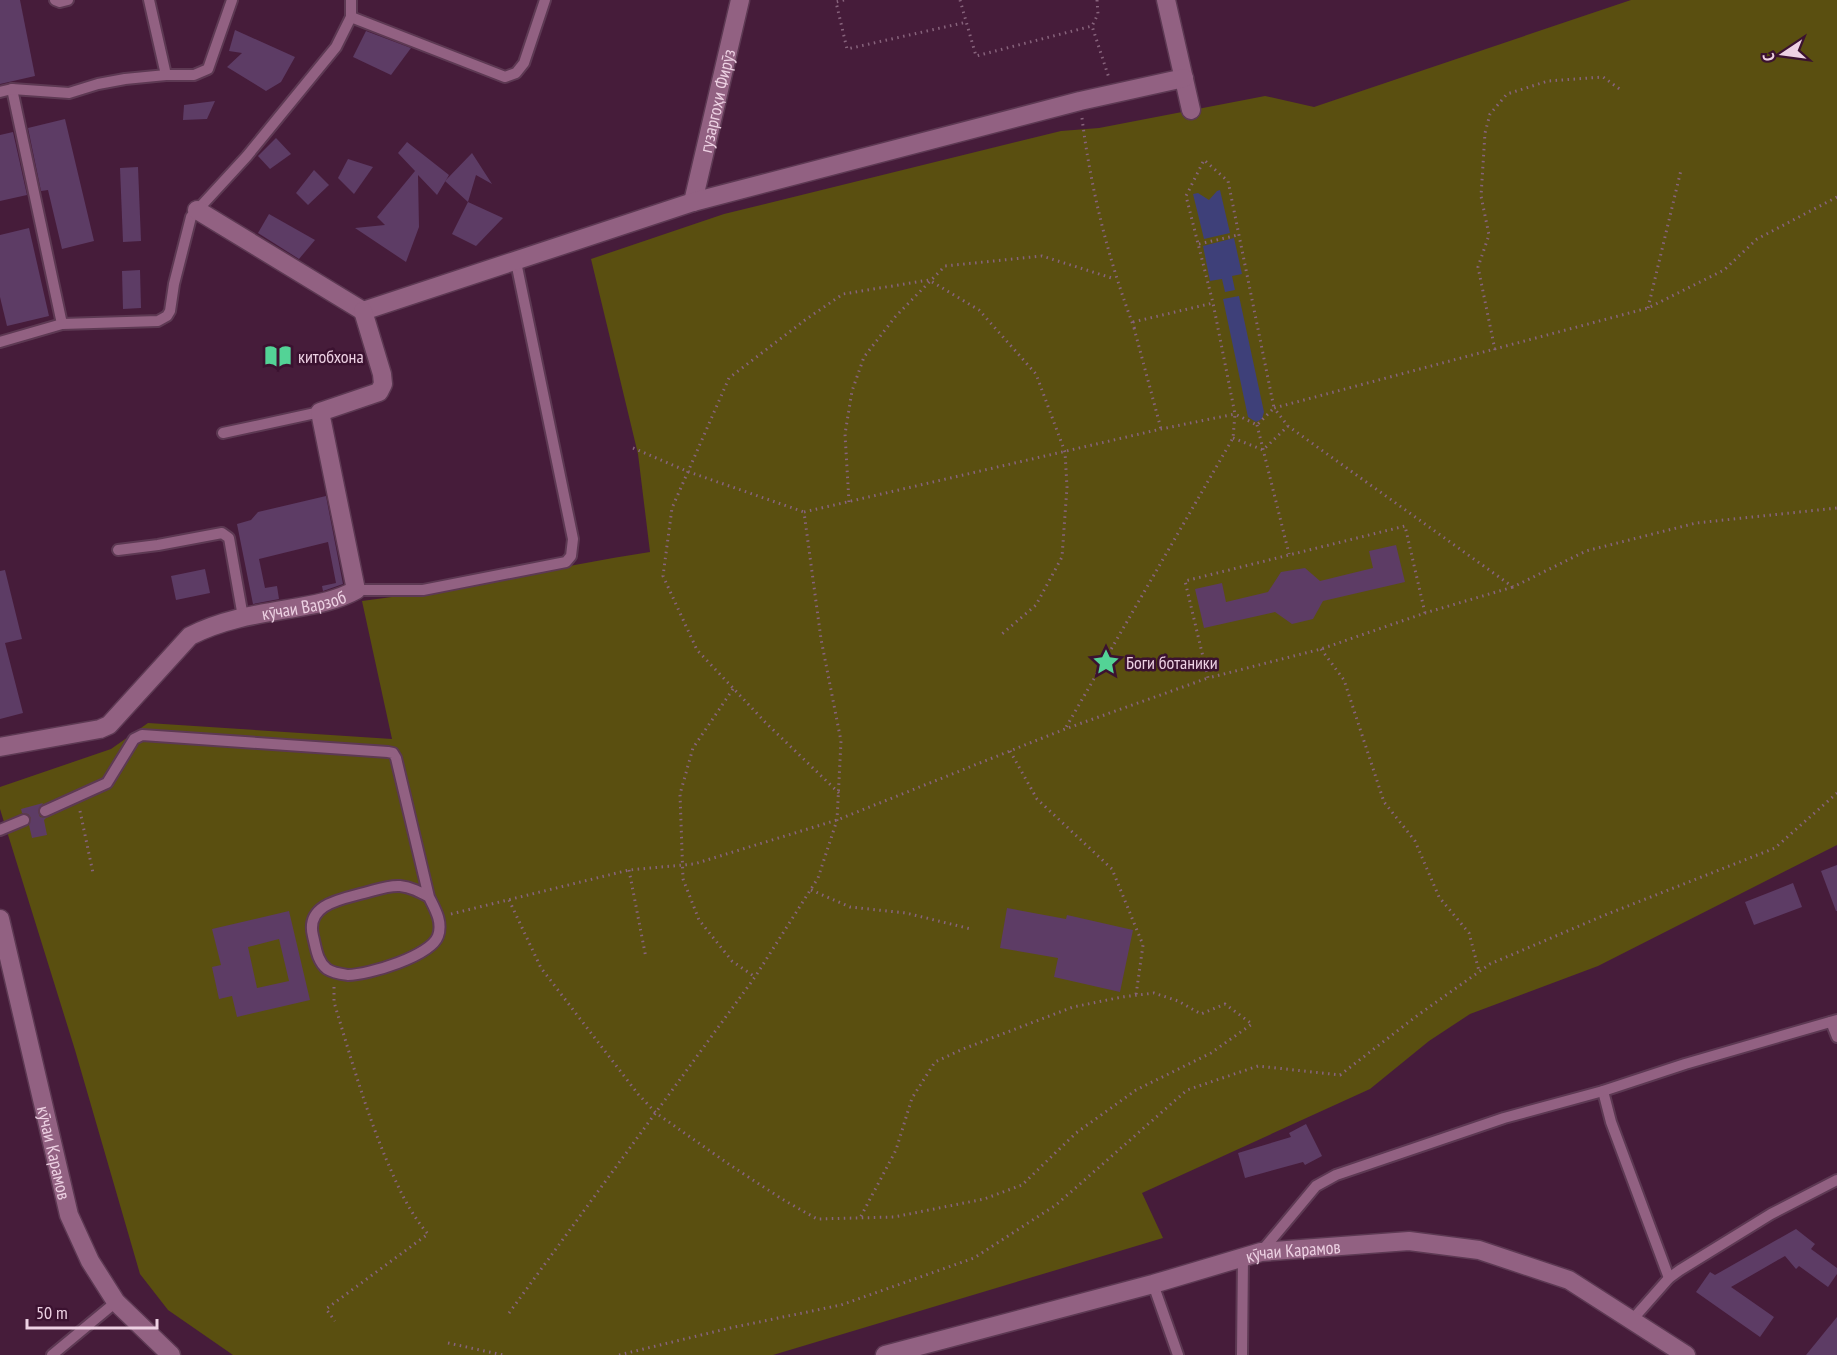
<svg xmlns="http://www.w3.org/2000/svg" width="1837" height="1355" font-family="'PT Sans Narrow',sans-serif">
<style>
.green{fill:#5a4f10}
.water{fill:#3e4079}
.building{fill:#5d3c65;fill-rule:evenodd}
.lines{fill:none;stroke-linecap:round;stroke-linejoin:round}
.lane-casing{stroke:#5d3953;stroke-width:14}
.street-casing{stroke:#5d3953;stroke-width:21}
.secondary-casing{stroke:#5d3953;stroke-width:21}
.path{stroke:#87637c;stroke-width:3;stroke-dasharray:1.5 4.5;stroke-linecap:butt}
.lane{stroke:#926182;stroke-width:10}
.street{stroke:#926182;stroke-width:18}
.secondary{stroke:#926182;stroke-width:18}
.labels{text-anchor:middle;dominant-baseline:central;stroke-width:5;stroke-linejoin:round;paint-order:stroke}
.street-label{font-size:18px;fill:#edd1e3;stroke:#3b1230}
.poi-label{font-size:18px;fill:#edd1e3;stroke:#3b1230;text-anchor:start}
</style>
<rect width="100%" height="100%" fill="#461c3a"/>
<path class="green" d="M 1631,0 L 1837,0 L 1837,845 L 1598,966 L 1470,1014 L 1429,1041 L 1370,1089 L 1142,1193 L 1163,1238 L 773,1355 L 233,1355 L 168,1310 L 140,1274 L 75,1050 L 0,809 L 0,787 L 111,749 L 148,723 L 392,739 L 362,601 C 459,589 554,567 650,552 L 638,454 L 591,259 L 724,214 L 1061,131 L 1099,128 L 1265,96 L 1314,107 Z"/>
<g class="water">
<path d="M 1220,190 L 1230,233 L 1204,239 L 1193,194 L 1198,193 L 1209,200 L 1217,191 Z"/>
<path d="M 1234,238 L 1242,274 L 1232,276 L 1235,290 L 1225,292 L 1222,279 L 1210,281 L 1203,246 Z"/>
<path d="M 1239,296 L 1264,412 L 1262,419 L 1256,422 L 1248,417 L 1223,299 Z"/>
</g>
<g class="building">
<path d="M 0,0 L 20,0 L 35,76 L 0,84 Z"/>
<path d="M 235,30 L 295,57 L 281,82 L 266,91 L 227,67 L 242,53 L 229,51 Z"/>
<path d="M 366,31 L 411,48 L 391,75 L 353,57 Z"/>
<path d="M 215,101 L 207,119 L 183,120 L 184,105 Z"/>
<path d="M 65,119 L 94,241 L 62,249 L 48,190 L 41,191 L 28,128 Z"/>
<path d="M 13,132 L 27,195 L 0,201 L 0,135 Z"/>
<path d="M 276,138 L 291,154 L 270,169 L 258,156 Z"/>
<path d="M 407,142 L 449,175 L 437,195 L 418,175 L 419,227 L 406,262 L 355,228 L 385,225 L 377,217 L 415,171 L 398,153 Z"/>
<path d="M 472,153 L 492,184 L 476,175 L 468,202 L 445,181 Z"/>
<path d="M 348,159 L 373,167 L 354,194 L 338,178 Z"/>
<path d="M 138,167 L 141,241 L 123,242 L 120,168 Z"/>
<path d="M 314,170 L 329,185 L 308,205 L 296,193 Z"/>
<path d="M 468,202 L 503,218 L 476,246 L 452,234 Z"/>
<path d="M 269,214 L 315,240 L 299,259 L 258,233 Z"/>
<path d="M 29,228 L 49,316 L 7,326 L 0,297 L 0,235 Z"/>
<path d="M 140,270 L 141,308 L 123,309 L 122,271 Z"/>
<path d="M 326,496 L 343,584 L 323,591 L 322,586 L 336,583 L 328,542 L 259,559 L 265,588 L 277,586 L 279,599 L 253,604 L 237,524 L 251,520 L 258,512 Z"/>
<path d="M 1396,545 L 1405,582 L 1323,601 L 1313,619 L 1292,624 L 1275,612 L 1204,628 L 1195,589 L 1222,583 L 1226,602 L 1268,592 L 1281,572 L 1305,568 L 1320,581 L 1373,568 L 1369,551 Z"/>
<path d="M 205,569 L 210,593 L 176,600 L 171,576 Z"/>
<path d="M 5,570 L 22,639 L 5,643 L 23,713 L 0,719 L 0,571 Z"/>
<path d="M 43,803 L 38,811 L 40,817 L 46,818 L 44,820 L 47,835 L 32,838 L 29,825 L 31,818 L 28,814 L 22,813 L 21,809 Z"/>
<path d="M 1837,865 L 1837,911 L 1836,911 L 1821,871 Z"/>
<path d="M 1793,883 L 1802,907 L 1754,925 L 1745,902 Z"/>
<path d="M 1007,908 L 1066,919 L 1067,915 L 1133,930 L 1120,992 L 1054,977 L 1058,958 L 1000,948 Z"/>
<path d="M 289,911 L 310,1000 L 237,1017 L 232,996 L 219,999 L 212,967 L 221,965 L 212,929 ZM 279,939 L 289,981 L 257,988 L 248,947 Z"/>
<path d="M 1306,1124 L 1322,1156 L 1305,1165 L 1303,1162 L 1245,1178 L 1238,1153 L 1291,1137 L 1289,1133 Z"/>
<path d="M 1796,1229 L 1815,1244 L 1811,1249 L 1837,1268 L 1837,1274 L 1828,1287 L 1799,1266 L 1796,1269 L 1785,1256 L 1731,1287 L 1774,1317 L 1760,1337 L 1696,1292 L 1710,1272 L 1715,1275 Z"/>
<path d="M 1837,1317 L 1837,1355 L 1806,1355 Z"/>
</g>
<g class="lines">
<defs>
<g id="lane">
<path d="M 55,0 L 60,2 L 68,0"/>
<path d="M 149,0 L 166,75"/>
<path d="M 351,17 L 505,77 L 516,73 L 524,63 L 545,0"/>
<path d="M 12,89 L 62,324"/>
<path d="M 0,92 L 12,89 L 69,93 L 98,84 L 125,79 L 166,75 L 194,75 L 208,69 L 232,0"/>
<path d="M 0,342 L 62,324 L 158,321 L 167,316 L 170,311 L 174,284 L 191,217 L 247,156 L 336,47 L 351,17 L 351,0"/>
<path d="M 223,433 L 320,412"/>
<path d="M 118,550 L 158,545 L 222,533 L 229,538 L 243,617"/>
<path d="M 356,590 L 423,590 L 566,562 L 571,556 L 573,539 L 516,262"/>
<path d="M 45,811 L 107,783 L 134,739 L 142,735 L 388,752 L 393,753 L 396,758 L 429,897 C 435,909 443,922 438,936 C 431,956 368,975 348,975 C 341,974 333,973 327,969 C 317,961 316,948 313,936 C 305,904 342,899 364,893 C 376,890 388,885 400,886 C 411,887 420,892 429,897"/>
<path d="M 0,830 L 24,820"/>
<path d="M 1831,1022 L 1837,1037"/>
<path d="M 1603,1091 L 1611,1122 L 1669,1278"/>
<path d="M 1261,1252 L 1316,1186 L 1336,1175 L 1504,1118 L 1603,1091 L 1685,1064 L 1837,1020"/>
<path d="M 1153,1284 L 1178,1355"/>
<path d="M 1632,1320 L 1669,1278 L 1680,1270 L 1771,1214 L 1837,1180"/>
<path d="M 52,1355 L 116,1302"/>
<path d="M 1242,1355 L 1243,1257"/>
</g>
<g id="street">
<path d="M 1166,0 L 1191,110"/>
<path id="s1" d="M 693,202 L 740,0"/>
<path d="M 197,210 L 363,311 L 693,202 L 1080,101 L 1184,78"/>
<path id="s2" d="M 0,747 L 100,729 L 109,725 L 190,636 C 223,619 258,614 294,608 C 316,604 336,601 356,590 L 320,412 L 379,392 L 383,384 L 382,374 L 363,311"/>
</g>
<g id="secondary">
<path id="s3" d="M 0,919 L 69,1215 L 90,1261 L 116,1302 L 171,1355"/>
<path id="s4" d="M 885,1355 L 1153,1284 L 1261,1252 L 1409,1241 L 1479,1250 L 1569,1280 L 1686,1355"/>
</g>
</defs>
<use href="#lane" class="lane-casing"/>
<use href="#street" class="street-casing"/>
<use href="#secondary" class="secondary-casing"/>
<g class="path">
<path d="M 844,0 L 836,2 L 847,49 L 967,22"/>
<path d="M 960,0 L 976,56 L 1092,26"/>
<path d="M 1097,0 L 1098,14 L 1092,26 L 1109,78"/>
<path d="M 1082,118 C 1091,191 1109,262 1135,330"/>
<path d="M 1837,197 L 1757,239 L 1724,270 L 1648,308 L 1274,408 L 1288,426 L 1513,587 L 1586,551 L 1696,523 L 1837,508"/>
<path d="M 1199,244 L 1238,235"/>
<path d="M 1648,308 L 1681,170"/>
<path d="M 1133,322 L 1213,303"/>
<path d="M 1134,328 L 1161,429"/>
<path d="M 1495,350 L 1478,267 L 1489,235 L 1481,196 L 1485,133 L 1490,114 L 1507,94 L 1548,81 L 1603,77 L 1621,90"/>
<path d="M 1257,425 L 1289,554"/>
<path d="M 1233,438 L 1263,450 L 1288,426"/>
<path d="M 633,448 L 689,472 L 804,512"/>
<path d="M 849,502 L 845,434 L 852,391 L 864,357 L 895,317 L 945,266 L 1042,256 L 1115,279"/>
<path d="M 1425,613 L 1405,526 L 1185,581 L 1208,678 L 1321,649 L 1425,613 L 1513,587"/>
<path d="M 1321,649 L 1344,680 L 1384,802 L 1415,841 L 1439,897 L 1469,933 L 1479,971"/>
<path d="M 733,689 L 693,748 L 680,794 L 683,879 L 699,920 L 732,961 L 755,977"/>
<path d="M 1010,751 L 1037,799 L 1112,869 L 1143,945 L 1136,995"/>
<path d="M 839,793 L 766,723 L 697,650 L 663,576 L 672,508 L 729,378 L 805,320 L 843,294 L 929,280 L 979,310 L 1036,374 L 1065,452 L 1067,487 L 1062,557 L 1036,605 L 1002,634"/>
<path d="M 80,811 L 93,873"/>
<path d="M 629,870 L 646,958"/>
<path d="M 811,890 L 850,907 L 906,913 L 971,929"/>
<path d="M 509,900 L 541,968 L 638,1094 L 656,1113 L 730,1165 L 782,1199 L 817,1219 L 894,1217 L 984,1199 L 1022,1185 L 1076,1133 L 1136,1090 L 1211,1053 L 1252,1024 L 1225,1004 L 1201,1014 L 1178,1001 L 1154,993 L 1122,997 L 1073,1007 L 963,1049 L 935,1062 L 912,1098 L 896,1150 L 860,1218"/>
<path d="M 451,914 L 629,870 L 694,864 L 837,820 L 1065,729 L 1208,678"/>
<path d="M 334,987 L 334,1002 C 350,1055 365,1109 387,1161 C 398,1187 409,1212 428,1234 L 326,1309 L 335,1321"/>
<path d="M 509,1313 L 755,977 L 818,878 L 837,820 L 841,741 L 821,639 L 804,512 L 1161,429 L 1235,414 L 1213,303 L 1186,196 L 1204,160 L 1228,181 L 1274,408 L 1257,425 L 1235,414 L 1233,438 L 1065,729"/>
<path d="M 448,1343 L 503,1355"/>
<path d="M 619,1355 L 730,1328 L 841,1305 L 974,1258 L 1056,1205 L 1187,1090 L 1258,1066 L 1340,1075 L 1418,1015 L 1490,964 L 1605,915 L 1775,848 L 1837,793"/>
</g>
<use href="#lane" class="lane"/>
<use href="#street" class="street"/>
<use href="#secondary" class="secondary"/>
</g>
<defs>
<symbol id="library-bare" viewBox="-9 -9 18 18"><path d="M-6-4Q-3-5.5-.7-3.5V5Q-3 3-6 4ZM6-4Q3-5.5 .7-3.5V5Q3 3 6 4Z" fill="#53d396" stroke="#3b1230" stroke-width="2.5" paint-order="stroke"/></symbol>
<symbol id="sight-bare" viewBox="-9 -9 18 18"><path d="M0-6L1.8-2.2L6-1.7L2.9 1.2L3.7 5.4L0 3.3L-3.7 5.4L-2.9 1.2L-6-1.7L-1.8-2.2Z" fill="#53d396" stroke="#3b1230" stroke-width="2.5" paint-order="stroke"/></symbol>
</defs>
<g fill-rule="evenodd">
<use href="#library-bare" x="259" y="337" width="38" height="38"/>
<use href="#sight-bare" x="1087" y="643" width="38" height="38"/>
</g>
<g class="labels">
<g class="street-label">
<text stroke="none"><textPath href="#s1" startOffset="104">гузаргоҳи Фирӯз</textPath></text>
<text stroke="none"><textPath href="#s2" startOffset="350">кӯчаи Варзоб</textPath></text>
<text stroke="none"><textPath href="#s3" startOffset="240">кӯчаи Карамов</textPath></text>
<text stroke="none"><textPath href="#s4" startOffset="422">кӯчаи Карамов</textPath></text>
</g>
<g class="poi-label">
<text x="298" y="356">китобхона</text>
<text x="1126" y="662">Боги ботаники</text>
</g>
</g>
<g transform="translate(1783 54) rotate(257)" stroke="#3b1230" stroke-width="4.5" paint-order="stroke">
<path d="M0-4.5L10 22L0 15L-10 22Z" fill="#edd1e3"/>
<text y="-9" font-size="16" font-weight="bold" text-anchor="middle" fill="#edd1e3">С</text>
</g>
<path d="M27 1319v9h130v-9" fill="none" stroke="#edd1e3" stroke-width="3"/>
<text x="36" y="1319" font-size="18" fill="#edd1e3" stroke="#3b1230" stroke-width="4.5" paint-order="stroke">50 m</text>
</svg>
